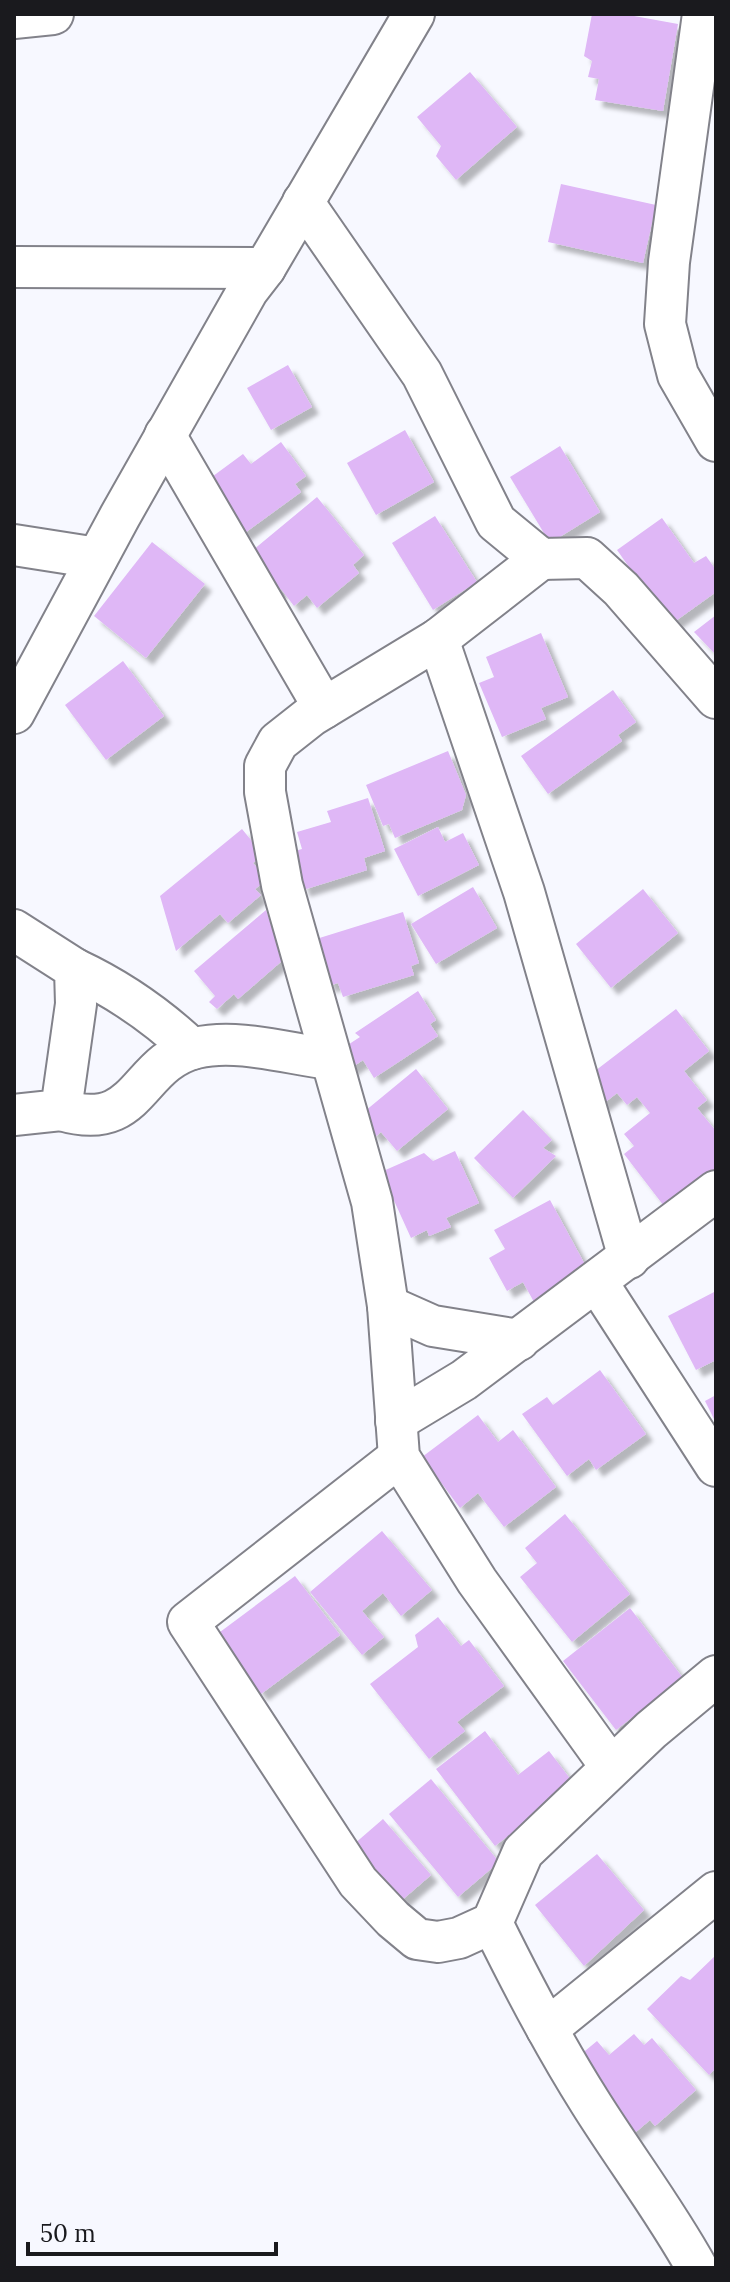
<svg xmlns="http://www.w3.org/2000/svg" width="730" height="2282" font-family="Lora,serif">
<style>
.building{fill:#dfb7f6;filter:url(#shadow)}
.lines{fill:none;stroke-linecap:round;stroke-linejoin:round}
.minor-casing{stroke:#82828a;stroke-width:44}
.minor{stroke:#fff;stroke-width:40}
</style>
<defs>
<filter id="shadow"><feDropShadow dx="7" dy="7" stdDeviation="2" flood-color="#0004"/></filter>
</defs>
<rect width="100%" height="100%" fill="#f7f8ff"/>
<g class="building">
<path d="M 592,14 L 623,14 L 678,24 L 663,111 L 595,100 L 599,79 L 588,77 L 592,61 L 584,56 Z"/>
<path d="M 470,72 L 517,127 L 456,180 L 436,156 L 441,146 L 417,117 Z"/>
<path d="M 561,184 L 656,205 L 643,263 L 548,242 Z"/>
<path d="M 288,365 L 312,407 L 271,430 L 247,388 Z"/>
<path d="M 405,430 L 434,482 L 376,515 L 347,463 Z"/>
<path d="M 281,442 L 306,476 L 295,484 L 301,492 L 242,535 L 205,482 L 243,454 L 251,464 Z"/>
<path d="M 560,446 L 600,512 L 550,543 L 510,477 Z"/>
<path d="M 317,497 L 364,555 L 353,565 L 359,573 L 317,608 L 307,595 L 294,606 L 281,589 L 271,597 L 241,560 Z"/>
<path d="M 435,516 L 477,582 L 433,610 L 392,543 Z"/>
<path d="M 662,518 L 694,563 L 706,556 L 716,570 L 716,592 L 670,625 L 617,550 Z"/>
<path d="M 152,542 L 205,584 L 146,658 L 94,616 Z"/>
<path d="M 716,615 L 716,655 L 694,632 Z"/>
<path d="M 541,633 L 568,697 L 541,708 L 546,719 L 502,737 L 479,683 L 494,677 L 486,657 Z"/>
<path d="M 123,661 L 164,716 L 106,760 L 65,705 Z"/>
<path d="M 613,690 L 636,722 L 618,735 L 622,741 L 548,794 L 521,756 Z"/>
<path d="M 448,751 L 466,795 L 462,810 L 395,838 L 389,824 L 383,826 L 366,785 Z"/>
<path d="M 368,798 L 385,851 L 364,858 L 367,870 L 303,890 L 291,852 L 302,849 L 297,832 L 331,822 L 327,811 Z"/>
<path d="M 438,827 L 445,842 L 463,833 L 479,865 L 418,896 L 394,849 Z"/>
<path d="M 242,829 L 263,855 L 253,863 L 267,880 L 255,889 L 261,895 L 228,923 L 220,914 L 176,951 L 160,896 Z"/>
<path d="M 473,887 L 497,928 L 436,964 L 411,924 Z"/>
<path d="M 643,889 L 678,933 L 611,988 L 576,944 Z"/>
<path d="M 266,910 L 283,960 L 238,999 L 234,994 L 217,1009 L 209,1002 L 215,996 L 194,971 Z"/>
<path d="M 403,912 L 419,963 L 411,966 L 414,975 L 343,997 L 338,983 L 328,986 L 313,940 Z"/>
<path d="M 418,991 L 436,1020 L 430,1024 L 438,1036 L 374,1078 L 363,1060 L 348,1070 L 337,1052 L 360,1037 L 355,1033 Z"/>
<path d="M 676,1009 L 709,1051 L 684,1071 L 707,1100 L 697,1108 L 716,1131 L 716,1172 L 667,1210 L 624,1154 L 634,1146 L 624,1134 L 650,1113 L 637,1097 L 627,1105 L 617,1093 L 599,1107 L 591,1074 Z"/>
<path d="M 416,1069 L 448,1109 L 397,1151 L 381,1132 L 375,1137 L 359,1116 Z"/>
<path d="M 523,1110 L 552,1140 L 543,1148 L 556,1156 L 513,1198 L 474,1158 Z"/>
<path d="M 455,1151 L 479,1203 L 446,1218 L 451,1227 L 429,1236 L 427,1230 L 411,1238 L 381,1172 L 424,1153 L 433,1161 Z"/>
<path d="M 550,1200 L 589,1272 L 534,1302 L 523,1282 L 507,1291 L 489,1258 L 505,1249 L 494,1230 Z"/>
<path d="M 716,1291 L 716,1360 L 696,1370 L 668,1316 Z"/>
<path d="M 600,1370 L 646,1434 L 596,1470 L 589,1459 L 567,1476 L 522,1414 L 547,1397 L 553,1405 Z"/>
<path d="M 716,1395 L 716,1423 L 705,1401 Z"/>
<path d="M 478,1415 L 498,1442 L 513,1430 L 556,1487 L 504,1527 L 478,1493 L 460,1508 L 422,1457 Z"/>
<path d="M 565,1514 L 630,1594 L 572,1642 L 520,1577 L 537,1563 L 525,1548 Z"/>
<path d="M 382,1531 L 432,1590 L 401,1616 L 383,1593 L 362,1611 L 384,1637 L 362,1655 L 310,1592 Z"/>
<path d="M 295,1576 L 340,1635 L 261,1694 L 216,1635 Z"/>
<path d="M 630,1608 L 683,1678 L 616,1730 L 563,1661 Z"/>
<path d="M 438,1617 L 461,1646 L 469,1640 L 504,1686 L 457,1722 L 465,1731 L 429,1759 L 370,1684 L 418,1647 L 415,1635 Z"/>
<path d="M 485,1731 L 518,1775 L 549,1751 L 575,1785 L 495,1846 L 436,1769 Z"/>
<path d="M 431,1779 L 499,1862 L 458,1897 L 389,1814 Z"/>
<path d="M 383,1819 L 431,1875 L 394,1907 L 346,1851 Z"/>
<path d="M 597,1854 L 644,1910 L 584,1966 L 535,1905 Z"/>
<path d="M 716,1955 L 716,2068 L 709,2075 L 647,2009 L 681,1976 L 690,1980 Z"/>
<path d="M 634,2034 L 644,2045 L 652,2038 L 696,2090 L 655,2126 L 650,2120 L 630,2137 L 568,2065 L 597,2041 L 609,2055 Z"/>
</g>
<g class="lines">
<defs>
<g id="minor">
<path d="M 703,14 L 669,262 L 665,324 L 678,375 L 716,441"/>
<path d="M 14,18 L 53,14"/>
<path d="M 303,202 L 422,374 L 496,522 L 541,559 L 587,558 L 621,589 L 716,698"/>
<path d="M 14,267 L 265,268"/>
<path d="M 165,435 L 324,708"/>
<path d="M 14,545 L 97,558"/>
<path d="M 541,559 L 438,639 L 311,716 L 278,742 L 265,766 L 265,792 L 282,885 L 372,1202 L 388,1306 L 399,1457 L 477,1581 L 611,1767"/>
<path d="M 438,639 L 524,892 L 629,1258"/>
<path d="M 14,713 L 120,516 L 248,290 L 265,268 L 414,14"/>
<path d="M 14,930 L 75,969 L 76,1004 L 61,1110 L 14,1115"/>
<path d="M 75,969 C 120,990 156,1015 192,1049"/>
<path d="M 61,1110 C 141,1134 135,1063 196,1048 C 237,1038 289,1054 330,1059"/>
<path d="M 597,1282 L 716,1466"/>
<path d="M 388,1306 L 433,1326 L 519,1340"/>
<path d="M 396,1421 L 464,1380 L 716,1191"/>
<path d="M 399,1457 L 188,1622 L 358,1882 L 393,1919 L 417,1939 L 438,1942 L 459,1938 L 492,1923 L 523,1852 L 651,1730 L 716,1676"/>
<path d="M 492,1923 C 522,1984 554,2045 590,2102 C 625,2158 665,2210 697,2268"/>
<path d="M 547,2029 L 716,1892"/>
</g>
</defs>
<use href="#minor" class="minor-casing"/>
<use href="#minor" class="minor"/>
</g>
<rect width="730" height="2282" fill="none" stroke="#1a1a1e" stroke-width="32"/>
<path d="M28 2242v12h248v-12" fill="none" stroke="#1a1a1e" stroke-width="4"/>
<text x="40" y="2242" font-size="24" fill="#1a1a1e" stroke="#f7f8ff" stroke-width="6" paint-order="stroke">50 m</text>
</svg>
